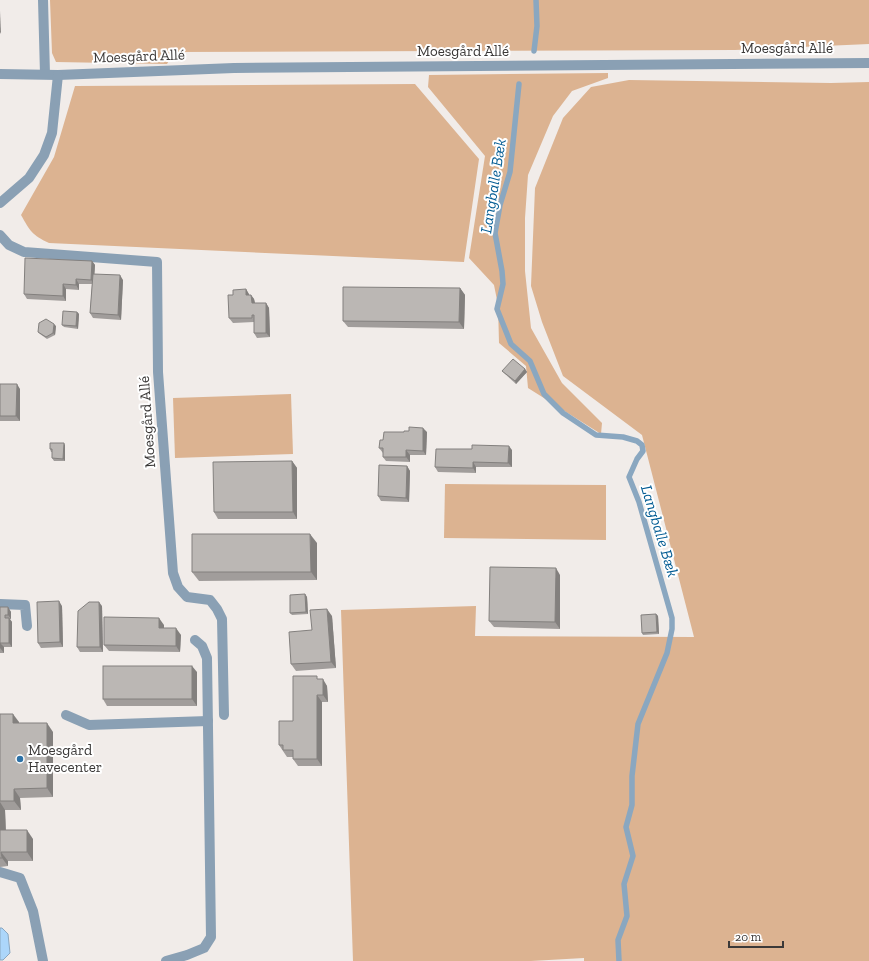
<svg xmlns="http://www.w3.org/2000/svg" width="869" height="961" font-family="'Zilla Slab',serif">
<style>
.green{fill:#dcb391}
.water{fill:#acd6fa;stroke:#8aa7c0}
.lines{fill:none;stroke-linecap:round;stroke-linejoin:round}
.stream{stroke:#8aa7c0;stroke-width:5.5}
.minor{stroke:#8aa0b4;stroke-width:10}
.wall{fill:#a19d9b}
.shaded-wall{fill:#83807e}
.building{fill:#bbb7b4;stroke:#83807e}
.poi-dot{fill:#2d72a7;stroke:#fff;stroke-width:1.5}
.labels{text-anchor:middle;dominant-baseline:central;stroke-width:4;stroke-linejoin:round;paint-order:stroke}
.street-label{font-size:15px;fill:#3b3938;stroke:#fff}
.poi-label{font-size:15px;fill:#3b3938;stroke:#fff;text-anchor:start}
.water-label{font-size:16px;font-style:italic;fill:#035c93;stroke:#fff}
</style>
<rect width="100%" height="100%" fill="#f1ece9"/>
<g class="green">
<path d="M 50,0 L 869,0 L 869,44 L 735,50 L 174,52 L 167,64 L 56,62 L 52,53 Z"/>
<path d="M 608,73 L 608,78 L 572,91 L 553,116 L 528,175 L 525,218 L 525,271 L 531,328 L 562,383 L 602,423 L 601,434 L 528,388 L 526,366 L 499,343 L 498,305 L 494,285 L 469,258 L 485,156 L 428,87 L 429,75 Z"/>
<path d="M 629,80 L 831,83 L 869,82 L 869,961 L 584,961 L 584,958 L 531,961 L 353,961 L 341,610 L 476,606 L 475,636 L 694,637 L 642,435 L 563,376 L 542,322 L 531,286 L 535,188 L 563,118 L 591,87 Z"/>
<path d="M 415,84 L 479,159 L 464,262 L 49,243 C 32,235 30,231 21,215 L 54,157 L 75,86 Z"/>
<path d="M 291,394 L 293,454 L 175,458 L 173,398 Z"/>
<path d="M 445,484 L 606,485 L 606,540 L 444,538 Z"/>
</g>
<path class="water" d="M 0,928 L 2,928 L 8,934 L 10,953 L 3,960 L 0,960 Z"/>
<g class="lines">
<g class="stream">
<path d="M 534,51 L 537,26 L 536,0"/>
<path d="M 519,84 L 510,172 L 500,205 L 495,233 L 502,271 L 503,284 L 497,309 L 511,344 L 530,361 L 544,394 L 563,413 L 596,435 L 623,437 L 637,441 L 642,445 L 643,451 L 637,459 L 629,477 L 639,502 L 672,618 L 672,629 L 667,653 L 638,724 L 632,776 L 632,805 L 626,827 L 633,856 L 624,884 L 627,916 L 618,940 L 619,961"/>
</g>
<g class="minor">
<path d="M 43,0 L 45,74"/>
<path d="M 0,74 L 58,75 L 234,68 L 869,63"/>
<path d="M 0,203 L 29,178 L 44,155 L 52,133 L 58,75"/>
<path d="M 0,235 L 9,245 L 24,252 L 157,262 L 158,372 L 173,573 L 178,587 L 187,597 L 210,600 L 217,609 L 222,619 L 224,715"/>
<path d="M 0,604 L 25,605 L 27,626"/>
<path d="M 66,715 L 89,725 L 208,721"/>
<path d="M 0,872 L 20,878 L 33,911 L 43,961"/>
<path d="M 166,961 L 187,955 L 204,948 L 211,937 L 207,658 L 202,646 L 195,640"/>
</g>
</g>
<g class="wall">
<path d="M 92,261 L 95,265 L 94,274 L 123,280 L 121,320 L 93,318 L 90,313 L 92,284 L 79,284 L 79,290 L 66,289 L 66,301 L 27,299 L 24,294 Z"/>
<path d="M 460,288 L 465,295 L 464,329 L 348,327 L 343,321 Z"/>
<path d="M 246,289 L 249,295 L 251,295 L 254,299 L 255,303 L 266,303 L 269,308 L 270,337 L 257,338 L 254,333 L 254,322 L 233,323 L 229,318 L 233,295 Z"/>
<path d="M 77,312 L 79,314 L 78,329 L 64,327 L 62,325 Z"/>
<path d="M 56,326 L 55,335 L 47,339 L 40,334 L 38,332 Z"/>
<path d="M 525,369 L 527,372 L 516,384 L 504,373 L 502,371 Z"/>
<path d="M 0,384 L 20,389 L 20,421 L 0,421 Z"/>
<path d="M 427,432 L 426,455 L 410,455 L 410,462 L 386,461 L 383,457 L 383,453 L 379,448 L 383,440 Z"/>
<path d="M 65,445 L 65,461 L 54,461 L 52,458 L 52,452 L 51,452 L 50,449 Z"/>
<path d="M 512,450 L 512,467 L 476,467 L 476,473 L 438,472 L 435,467 Z"/>
<path d="M 292,461 L 297,468 L 297,519 L 218,519 L 214,512 Z"/>
<path d="M 407,466 L 410,471 L 409,502 L 381,501 L 378,496 Z"/>
<path d="M 317,543 L 317,580 L 199,581 L 192,572 Z"/>
<path d="M 560,575 L 560,629 L 494,627 L 489,621 Z"/>
<path d="M 305,594 L 307,597 L 308,614 L 292,615 L 290,613 Z"/>
<path d="M 62,606 L 63,647 L 41,648 L 38,643 Z"/>
<path d="M 102,606 L 103,652 L 80,652 L 77,647 Z"/>
<path d="M 0,607 L 8,607 L 11,612 L 11,619 L 10,619 L 12,622 L 12,647 L 4,647 L 4,653 L 0,653 Z"/>
<path d="M 656,614 L 658,616 L 659,634 L 643,635 L 642,633 Z"/>
<path d="M 332,616 L 336,668 L 296,671 L 291,664 L 312,630 Z"/>
<path d="M 164,625 L 164,628 L 181,635 L 180,652 L 109,651 L 104,645 Z"/>
<path d="M 197,672 L 197,706 L 107,706 L 103,699 Z"/>
<path d="M 319,679 L 327,686 L 328,702 L 322,702 L 322,766 L 298,766 L 293,759 L 293,757 L 287,757 L 279,745 Z"/>
<path d="M 0,714 L 19,722 L 19,723 L 53,732 L 53,797 L 20,798 L 21,810 L 5,810 L 6,830 L 33,839 L 33,861 L 8,861 L 8,866 L 0,867 Z"/>
</g>
<g class="shaded-wall">
<path d="M 0,11 L 1,34 L 0,32 Z"/>
<path d="M 92,261 L 95,265 L 94,284 L 91,280 Z"/>
<path d="M 120,275 L 123,280 L 121,320 L 118,315 Z"/>
<path d="M 76,279 L 79,284 L 79,290 L 76,285 Z"/>
<path d="M 63,284 L 66,289 L 66,301 L 63,296 Z"/>
<path d="M 460,288 L 465,295 L 464,329 L 459,322 Z"/>
<path d="M 246,289 L 249,294 L 249,299 L 246,295 Z"/>
<path d="M 251,295 L 254,299 L 256,308 L 252,303 Z"/>
<path d="M 266,303 L 269,308 L 270,337 L 266,333 Z"/>
<path d="M 77,312 L 79,314 L 78,329 L 76,326 Z"/>
<path d="M 54,324 L 56,326 L 55,335 L 53,333 Z"/>
<path d="M 525,369 L 527,372 L 516,384 L 515,381 Z"/>
<path d="M 17,384 L 20,389 L 20,421 L 16,416 Z"/>
<path d="M 423,428 L 427,432 L 426,455 L 423,451 Z"/>
<path d="M 64,443 L 65,445 L 65,461 L 63,459 Z"/>
<path d="M 509,446 L 512,450 L 512,467 L 508,463 Z"/>
<path d="M 406,450 L 410,455 L 410,462 L 406,457 Z"/>
<path d="M 292,461 L 297,468 L 297,519 L 293,512 Z"/>
<path d="M 473,462 L 476,467 L 476,473 L 473,468 Z"/>
<path d="M 407,466 L 410,471 L 409,502 L 406,498 Z"/>
<path d="M 310,534 L 317,543 L 317,580 L 311,572 Z"/>
<path d="M 556,568 L 560,575 L 560,629 L 555,622 Z"/>
<path d="M 305,594 L 307,597 L 308,614 L 306,612 Z"/>
<path d="M 59,601 L 62,606 L 63,647 L 60,642 Z"/>
<path d="M 99,602 L 102,606 L 103,652 L 100,647 Z"/>
<path d="M 8,607 L 11,612 L 11,619 L 8,615 Z"/>
<path d="M 327,609 L 332,616 L 336,668 L 331,662 Z"/>
<path d="M 656,614 L 658,616 L 659,634 L 657,632 Z"/>
<path d="M 9,618 L 12,622 L 12,647 L 9,643 Z"/>
<path d="M 159,618 L 164,625 L 164,634 L 159,628 Z"/>
<path d="M 176,628 L 181,635 L 180,652 L 176,646 Z"/>
<path d="M 0,643 L 4,647 L 4,653 L 0,648 Z"/>
<path d="M 192,666 L 197,672 L 197,706 L 192,699 Z"/>
<path d="M 323,679 L 327,686 L 328,702 L 323,695 Z"/>
<path d="M 317,695 L 322,702 L 322,766 L 317,759 Z"/>
<path d="M 13,714 L 19,722 L 19,732 L 13,723 Z"/>
<path d="M 47,723 L 53,732 L 53,797 L 47,788 Z"/>
<path d="M 14,789 L 20,798 L 21,810 L 14,801 Z"/>
<path d="M 0,802 L 5,810 L 6,839 L 0,831 Z"/>
<path d="M 27,830 L 33,839 L 33,861 L 27,852 Z"/>
<path d="M 1,852 L 8,861 L 8,866 L 2,858 Z"/>
</g>
<g class="building">
<path d="M 25,258 L 92,261 L 91,280 L 76,279 L 76,285 L 63,284 L 63,296 L 24,294 Z"/>
<path d="M 93,274 L 120,275 L 118,315 L 90,313 Z"/>
<path d="M 343,287 L 460,288 L 459,322 L 343,321 Z"/>
<path d="M 246,289 L 246,295 L 251,295 L 252,303 L 266,303 L 266,333 L 254,333 L 254,315 L 252,315 L 252,318 L 229,318 L 228,295 L 233,295 L 233,290 Z"/>
<path d="M 63,311 L 77,312 L 76,326 L 62,325 Z"/>
<path d="M 46,319 L 54,324 L 53,333 L 46,337 L 38,332 L 39,323 Z"/>
<path d="M 513,359 L 525,369 L 515,381 L 502,371 Z"/>
<path d="M 0,384 L 17,384 L 16,416 L 0,416 Z"/>
<path d="M 409,427 L 423,428 L 423,451 L 406,450 L 406,457 L 383,457 L 383,448 L 379,448 L 380,440 L 383,440 L 384,432 L 404,432 L 404,431 L 409,431 Z"/>
<path d="M 50,443 L 64,443 L 63,459 L 52,458 L 52,449 L 50,449 Z"/>
<path d="M 472,445 L 509,446 L 508,463 L 473,462 L 473,468 L 435,467 L 436,449 L 472,449 Z"/>
<path d="M 292,461 L 293,512 L 214,512 L 213,462 Z"/>
<path d="M 379,465 L 407,466 L 406,498 L 378,496 Z"/>
<path d="M 192,534 L 310,534 L 311,572 L 192,572 Z"/>
<path d="M 490,567 L 556,568 L 555,622 L 489,621 Z"/>
<path d="M 305,594 L 306,612 L 290,613 L 290,595 Z"/>
<path d="M 59,601 L 60,642 L 38,643 L 37,602 Z"/>
<path d="M 89,602 L 99,602 L 100,647 L 77,647 L 78,611 Z"/>
<path d="M 0,607 L 8,607 L 8,615 L 5,615 L 5,618 L 9,618 L 9,643 L 0,643 L 0,648 Z"/>
<path d="M 327,609 L 331,662 L 291,664 L 289,632 L 312,630 L 310,610 Z"/>
<path d="M 656,614 L 657,632 L 642,633 L 641,615 Z"/>
<path d="M 104,617 L 159,618 L 159,628 L 176,628 L 176,646 L 104,645 Z"/>
<rect x="103" y="666" width="89" height="33"/>
<path d="M 293,676 L 317,676 L 317,679 L 323,679 L 323,695 L 317,695 L 317,759 L 293,759 L 293,750 L 283,750 L 283,745 L 279,745 L 279,721 L 293,721 Z"/>
<path d="M 0,714 L 13,714 L 13,723 L 47,723 L 47,788 L 14,789 L 14,801 L 0,801 Z"/>
<path d="M 0,830 L 27,830 L 27,852 L 1,852 L 2,858 L 0,858 Z"/>
</g>
<circle class="poi-dot" cx="20" cy="759" r="4"/>
<g class="labels">
<g class="street-label">
<text x="787" y="48">Moesgård Allé</text>
<text x="463" y="51">Moesgård Allé</text>
<text transform="translate(139 56) rotate(-2)">Moesgård Allé</text>
<text transform="translate(147 422) rotate(-94)">Moesgård Allé</text>
</g>
<g class="poi-label">
<text x="28" y="750">Moesgård<tspan x="28" dy="17">Havecenter</tspan></text>
</g>
<g class="water-label">
<text transform="translate(493 186) rotate(-81)">Langballe Bæk</text>
<text transform="translate(660 531) rotate(73)">Langballe Bæk</text>
</g>
</g>
<path d="M729 941v6h54v-6" fill="none" stroke="#3b3938" stroke-width="2"/>
<text x="735" y="941" font-size="12" fill="#3b3938" stroke="#ffffff" stroke-width="3" paint-order="stroke">20 m</text>
</svg>
